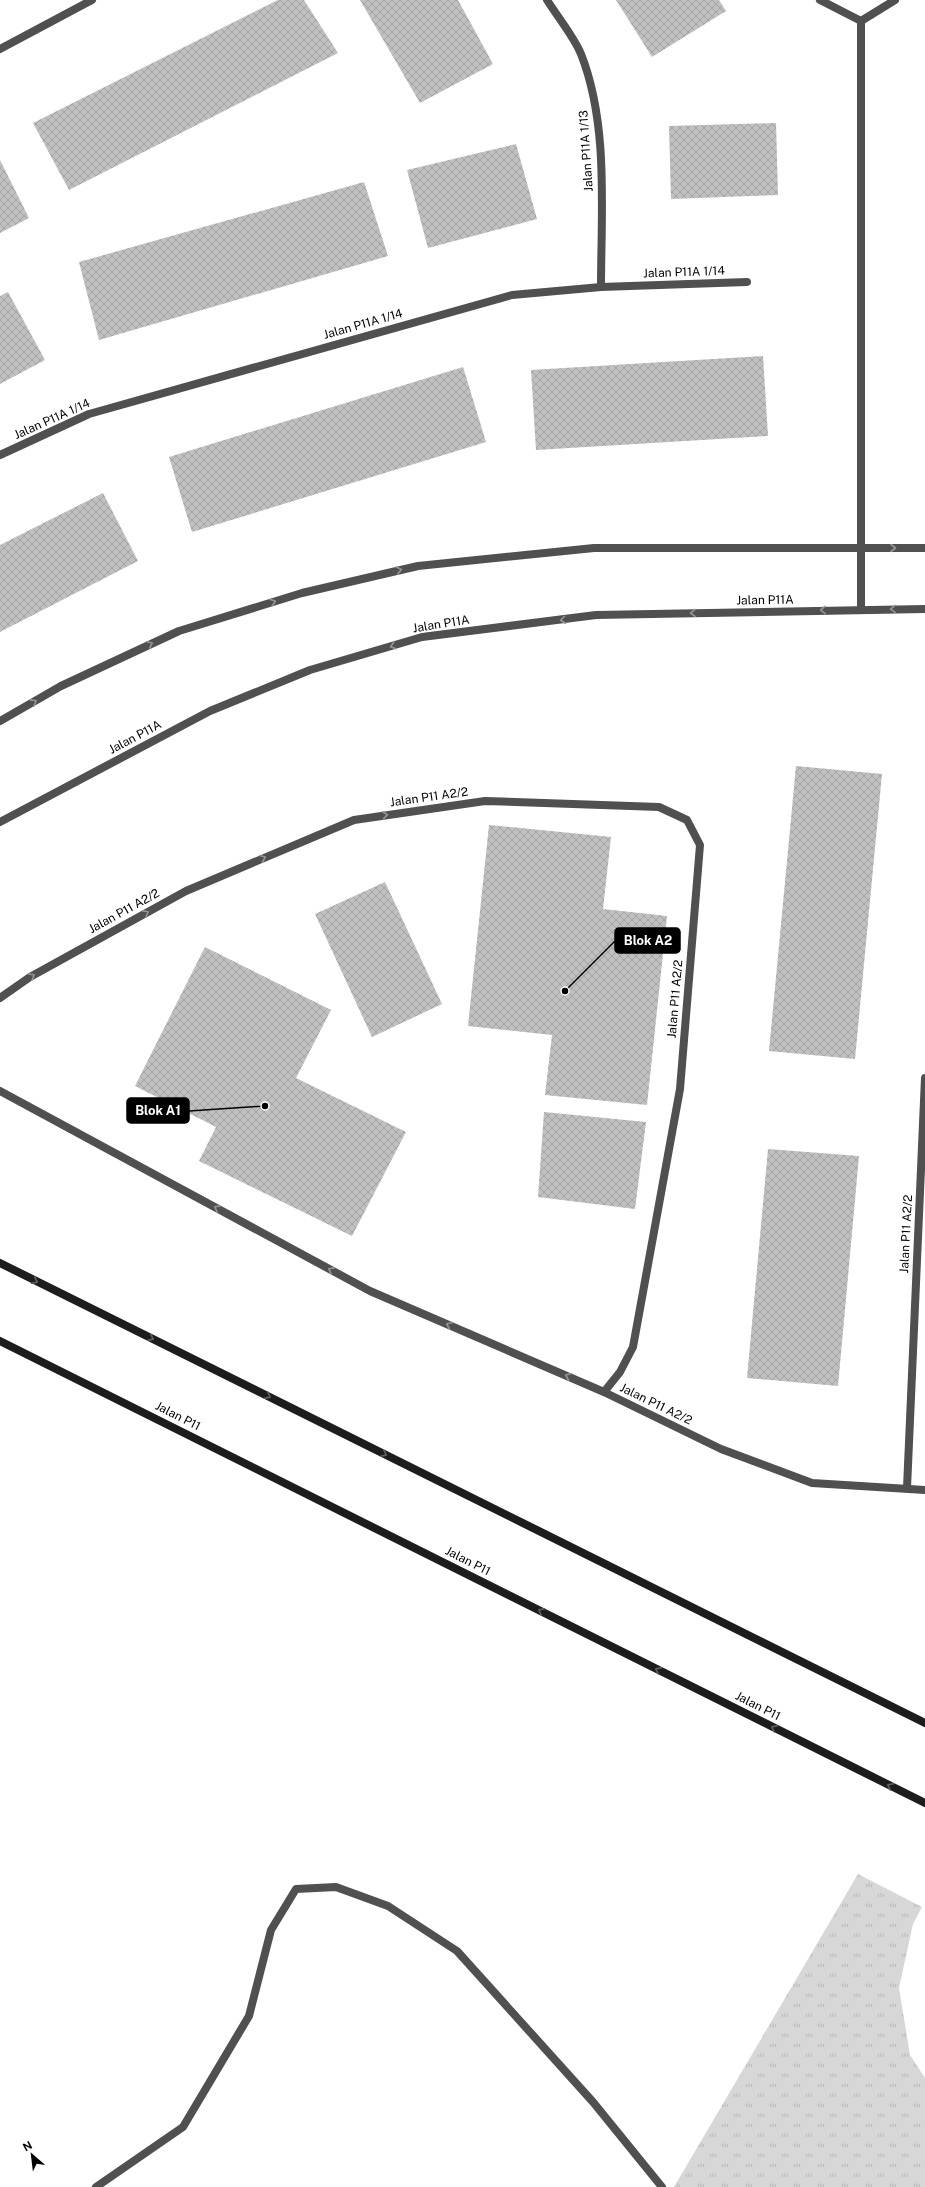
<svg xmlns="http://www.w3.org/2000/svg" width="925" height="2187" font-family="'Public Sans',sans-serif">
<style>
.park{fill:url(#park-tufts)}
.building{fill:url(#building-cross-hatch)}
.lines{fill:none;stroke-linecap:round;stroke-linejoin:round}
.service{stroke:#505050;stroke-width:8}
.minor{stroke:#505050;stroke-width:8}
.tertiary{stroke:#505050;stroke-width:8}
.secondary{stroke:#1d1d1d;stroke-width:8}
.oneway{stroke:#969696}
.oneway2{stroke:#616161}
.labels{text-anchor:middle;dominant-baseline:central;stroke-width:3;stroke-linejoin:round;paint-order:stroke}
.street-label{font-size:12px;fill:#000;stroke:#fff}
.leader{fill:none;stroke:#000;stroke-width:1.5}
.callout-dot{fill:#000;stroke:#fff;stroke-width:1.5}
.callout{fill:#000;stroke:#000;stroke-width:1.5}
.callout-label{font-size:13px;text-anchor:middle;font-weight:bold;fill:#fff}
</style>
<defs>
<pattern id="park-tufts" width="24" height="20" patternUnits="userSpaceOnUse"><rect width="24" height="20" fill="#d7d7d7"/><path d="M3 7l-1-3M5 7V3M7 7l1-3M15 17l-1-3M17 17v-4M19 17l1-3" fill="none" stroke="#b7b7b7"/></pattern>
<pattern id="building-cross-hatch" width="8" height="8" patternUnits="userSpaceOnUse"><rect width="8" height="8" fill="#c0c0c0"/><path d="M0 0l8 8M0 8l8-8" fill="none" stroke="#a3a3a3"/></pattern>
</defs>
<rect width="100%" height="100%" fill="#fff"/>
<path class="park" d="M 858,1874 L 922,1907 L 913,1924 L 899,1988 L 910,2055 L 925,2078 L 925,2187 L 674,2187 Z"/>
<g class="building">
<path d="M 278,0 L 304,0 L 338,53 L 69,190 L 33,123 Z"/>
<path d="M 360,0 L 458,0 L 493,64 L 420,103 Z"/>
<path d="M 616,0 L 719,0 L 726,11 L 652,57 Z"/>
<path d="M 776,123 L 778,195 L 671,199 L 669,126 Z"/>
<path d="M 516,144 L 537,219 L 428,248 L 407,170 Z"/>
<path d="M 0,160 L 29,218 L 0,233 Z"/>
<path d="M 364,182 L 388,256 L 99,340 L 79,262 Z"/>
<path d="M 8,292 L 45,360 L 0,384 L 0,296 Z"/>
<path d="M 763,356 L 768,436 L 536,450 L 531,370 Z"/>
<path d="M 463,367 L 486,442 L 192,532 L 169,457 Z"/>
<path d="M 103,493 L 138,561 L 0,632 L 0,545 Z"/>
<path d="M 796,766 L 882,774 L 855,1059 L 769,1051 Z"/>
<path d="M 489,825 L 611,837 L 603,909 L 667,916 L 647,1105 L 545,1095 L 552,1035 L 468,1026 Z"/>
<path d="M 385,882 L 442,1004 L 372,1037 L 315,914 Z"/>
<path d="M 205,947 L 331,1010 L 296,1078 L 406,1132 L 352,1236 L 199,1161 L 216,1127 L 135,1086 Z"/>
<path d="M 544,1112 L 646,1122 L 635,1209 L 538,1197 Z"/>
<path d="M 768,1149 L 859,1156 L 838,1386 L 747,1378 Z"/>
</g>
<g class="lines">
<path class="service" d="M 96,2187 L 183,2127 L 249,2016 L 271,1930 L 296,1889 L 336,1887 L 388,1906 L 457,1951 L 593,2102 L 662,2187"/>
<g class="minor">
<path d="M 547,0 C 557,16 574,37 581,54 C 609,125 601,212 601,287"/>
<path d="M 820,0 L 861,21 L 861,610"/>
<path d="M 861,21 L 895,0"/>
<path d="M 0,49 L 92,0"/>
<path d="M 0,455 L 89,414 L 512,295 L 601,287 L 747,282"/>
<path d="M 0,998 L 30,977 L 186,891 L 354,820 L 485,801 L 659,807 L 687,820 L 700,845 L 680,1089 L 633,1347 L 620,1372 L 604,1392"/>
<path d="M 0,1091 L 370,1291 L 604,1392 L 721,1449 L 812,1483 L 925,1490"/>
<path d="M 907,1488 L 925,1078"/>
</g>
<g class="tertiary">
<path d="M 0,721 L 61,686 L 179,631 L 302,593 L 418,566 L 594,548 L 925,548"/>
<path d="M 0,822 L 210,711 L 310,670 L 422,637 L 596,615 L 925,609"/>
</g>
<g class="secondary">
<path d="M 0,1263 L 925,1723"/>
<path d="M 0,1341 L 925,1803"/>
</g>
</g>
<defs><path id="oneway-chevron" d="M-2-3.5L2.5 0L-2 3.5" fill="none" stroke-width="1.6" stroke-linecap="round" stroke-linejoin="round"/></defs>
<g class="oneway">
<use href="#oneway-chevron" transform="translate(893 548)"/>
<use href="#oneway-chevron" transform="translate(399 570) rotate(-13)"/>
<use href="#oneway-chevron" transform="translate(273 602) rotate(-17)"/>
<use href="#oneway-chevron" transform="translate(893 609) rotate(179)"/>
<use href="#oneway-chevron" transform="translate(823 610) rotate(179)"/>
<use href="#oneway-chevron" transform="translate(693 613) rotate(179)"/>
<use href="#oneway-chevron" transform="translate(563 620) rotate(173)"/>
<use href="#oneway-chevron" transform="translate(150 644) rotate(-25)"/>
<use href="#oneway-chevron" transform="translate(393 646) rotate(163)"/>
<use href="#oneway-chevron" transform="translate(34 702) rotate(-29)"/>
<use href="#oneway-chevron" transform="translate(385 815) rotate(-8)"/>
<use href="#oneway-chevron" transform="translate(263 858) rotate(-23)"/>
<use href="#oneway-chevron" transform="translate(146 913) rotate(-29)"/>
<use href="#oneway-chevron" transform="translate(32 976) rotate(-31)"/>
<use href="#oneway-chevron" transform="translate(217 1208) rotate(-152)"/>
<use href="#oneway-chevron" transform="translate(331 1270) rotate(-152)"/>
<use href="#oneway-chevron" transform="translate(449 1325) rotate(-157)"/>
<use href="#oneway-chevron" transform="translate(568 1376) rotate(-157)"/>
</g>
<g class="oneway2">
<use href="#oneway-chevron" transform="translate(35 1281) rotate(26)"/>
<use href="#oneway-chevron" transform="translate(151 1338) rotate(26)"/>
<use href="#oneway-chevron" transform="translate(268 1396) rotate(26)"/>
<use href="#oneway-chevron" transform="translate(384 1454) rotate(26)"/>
<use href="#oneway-chevron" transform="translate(541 1611) rotate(-153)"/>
<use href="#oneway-chevron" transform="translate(658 1670) rotate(-153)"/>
<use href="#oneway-chevron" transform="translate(774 1728) rotate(-153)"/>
<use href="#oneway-chevron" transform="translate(890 1786) rotate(-153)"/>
</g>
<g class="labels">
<g class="street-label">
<text transform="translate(586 151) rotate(-94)">Jalan P11A 1/13</text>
<text transform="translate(684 272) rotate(-2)">Jalan P11A 1/14</text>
<text transform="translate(363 324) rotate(-16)">Jalan P11A 1/14</text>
<text transform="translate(52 419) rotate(-24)">Jalan P11A 1/14</text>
<text transform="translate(765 600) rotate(-1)">Jalan P11A</text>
<text transform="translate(441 624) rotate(-9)">Jalan P11A</text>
<text transform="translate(135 737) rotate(-28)">Jalan P11A</text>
<text transform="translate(429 797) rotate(-8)">Jalan P11 A2/2</text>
<text transform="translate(124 911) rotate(-29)">Jalan P11 A2/2</text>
<text transform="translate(675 999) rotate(-85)">Jalan P11 A2/2</text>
<text transform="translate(906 1234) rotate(-87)">Jalan P11 A2/2</text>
<text transform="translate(656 1404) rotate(26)">Jalan P11 A2/2</text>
<text transform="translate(178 1416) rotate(27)">Jalan P11</text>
<text transform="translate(468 1561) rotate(27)">Jalan P11</text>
<text transform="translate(758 1706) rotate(27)">Jalan P11</text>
</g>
</g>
<path class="leader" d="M565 991L615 941M265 1106L189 1111"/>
<g class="callout-dot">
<circle cx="565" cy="991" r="4"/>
<circle cx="265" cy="1106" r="4"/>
</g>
<g class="callout">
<rect x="615" y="928" width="65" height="25" rx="4"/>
<rect x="127" y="1098" width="62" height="25" rx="4"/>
</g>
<g class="callout-label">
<text x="648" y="945">Blok A2</text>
<text x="158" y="1115">Blok A1</text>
</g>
<g transform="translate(32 2155) rotate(332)" stroke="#ffffff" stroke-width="3" paint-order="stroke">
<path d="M0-3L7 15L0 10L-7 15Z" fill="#000000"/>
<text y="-6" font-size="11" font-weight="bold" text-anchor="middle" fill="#000000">N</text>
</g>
</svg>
